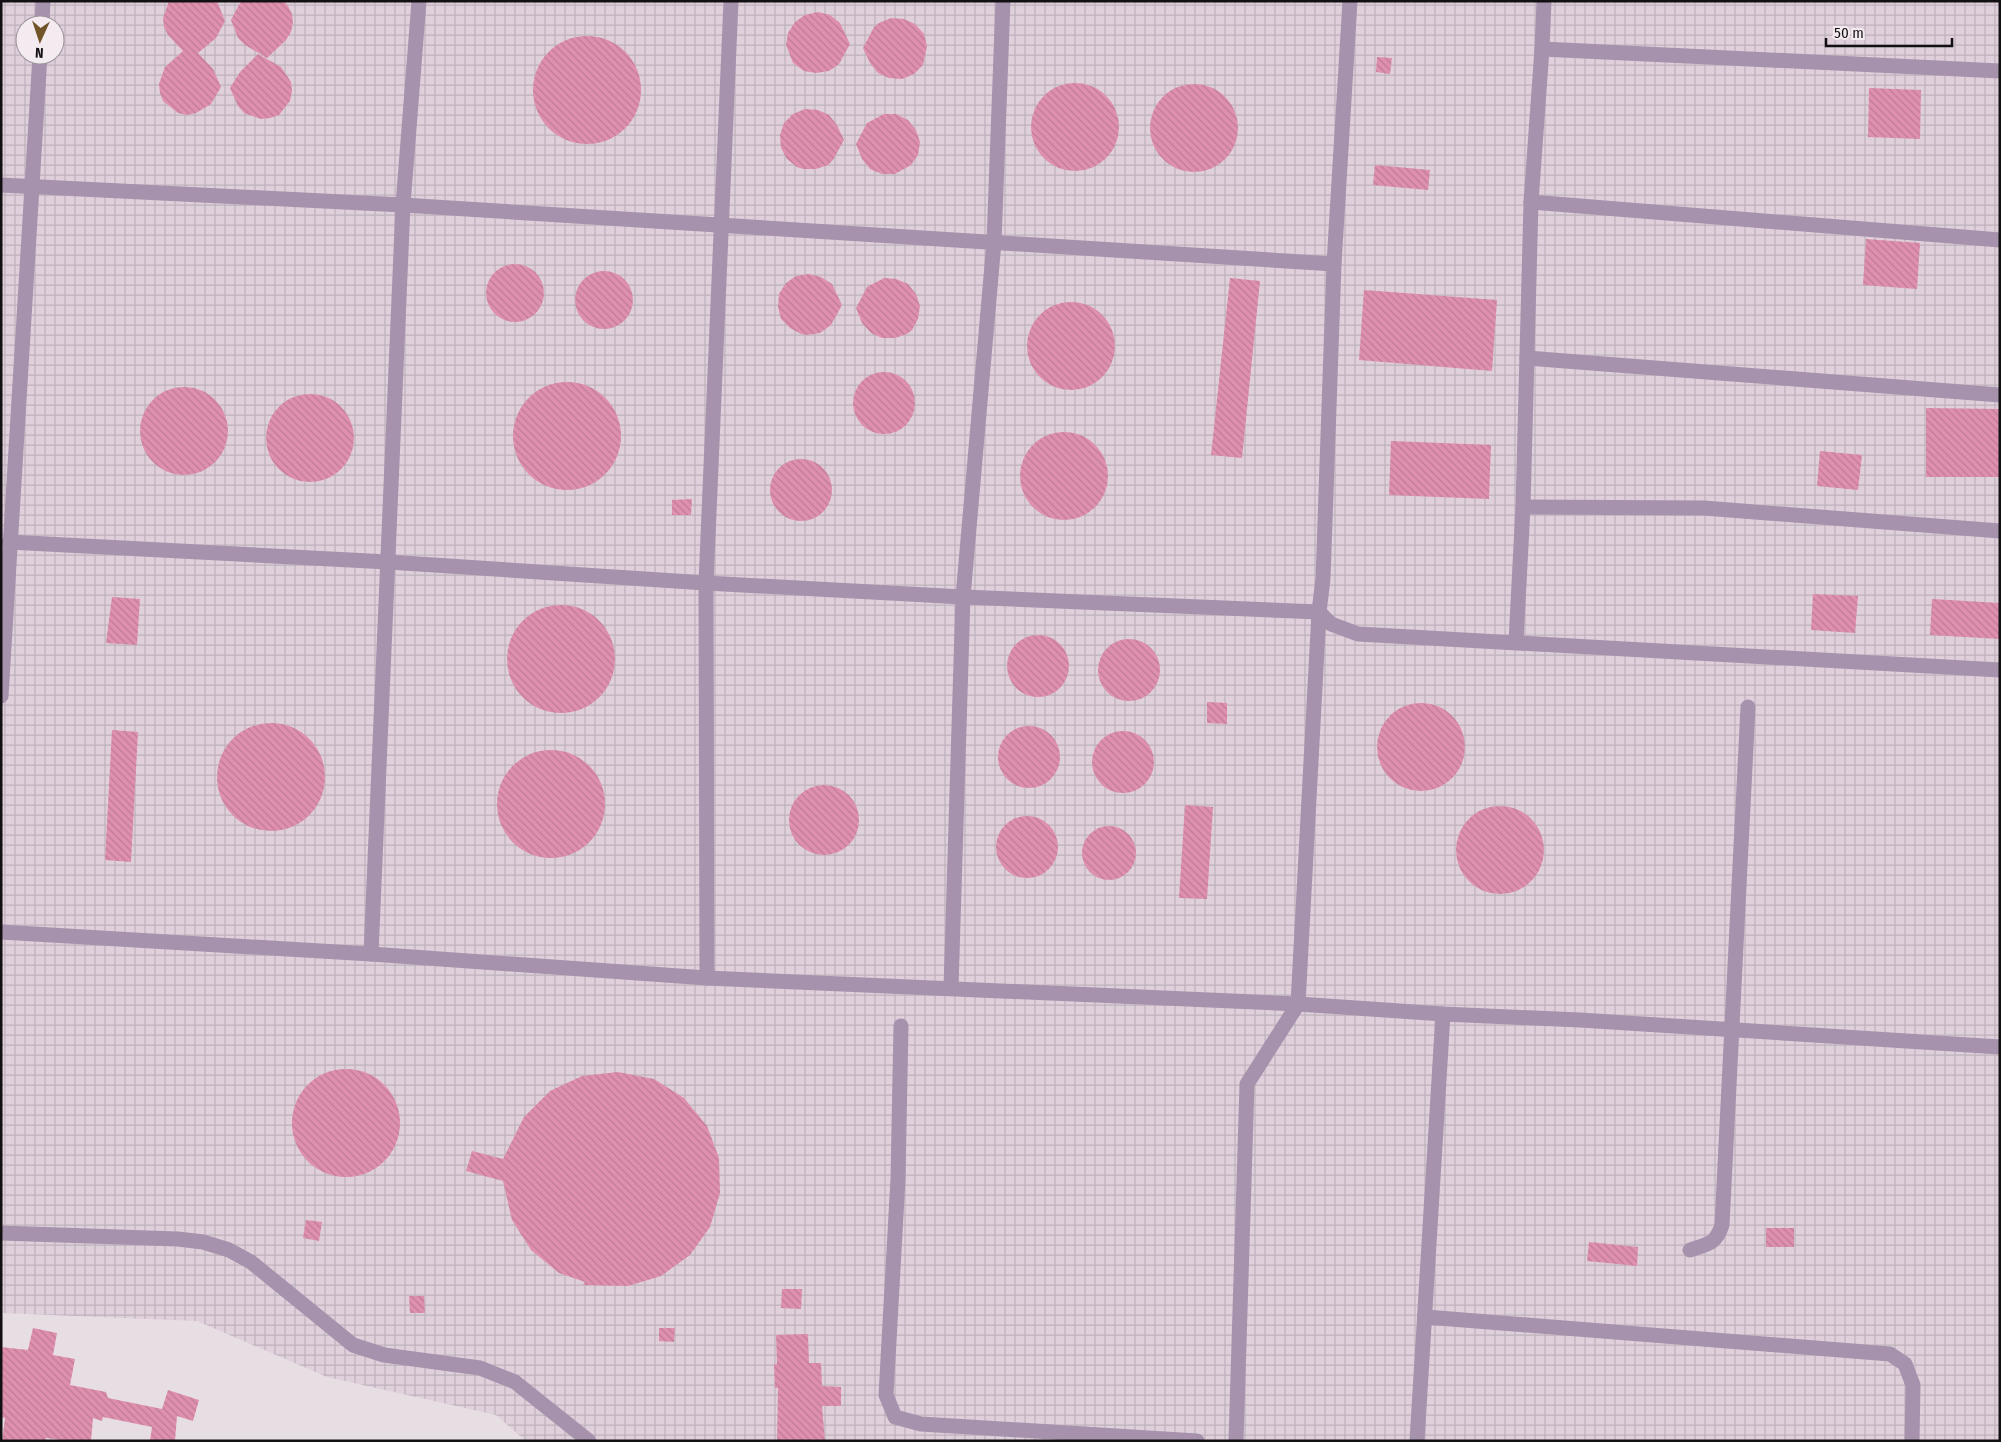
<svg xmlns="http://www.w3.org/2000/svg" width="2001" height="1442" font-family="'Fira Sans Condensed',sans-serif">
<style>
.industrial{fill:url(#industrial-grid);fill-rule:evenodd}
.building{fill:url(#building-back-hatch)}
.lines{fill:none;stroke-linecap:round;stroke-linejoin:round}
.minor{stroke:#a692ad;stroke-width:15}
</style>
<defs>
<pattern id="industrial-grid" width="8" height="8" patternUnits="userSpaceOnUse" patternTransform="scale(1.25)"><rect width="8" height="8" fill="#e0d0db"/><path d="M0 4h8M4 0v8" fill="none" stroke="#bfb2bb"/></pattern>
<pattern id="building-back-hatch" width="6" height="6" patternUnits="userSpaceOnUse" patternTransform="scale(1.25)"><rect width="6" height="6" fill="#df90ae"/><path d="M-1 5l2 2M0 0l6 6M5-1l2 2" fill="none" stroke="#be7b95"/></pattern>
</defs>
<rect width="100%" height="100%" fill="#e7dee4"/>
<path class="industrial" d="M 1,1 L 2000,1 L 2000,1441 L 526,1441 L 496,1415 L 327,1377 L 197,1321 L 1,1313 ZM 25,25 L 55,25 L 55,55 L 25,55 Z"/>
<g class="building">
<path d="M 169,1 L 217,1 L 225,21 L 216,38 L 198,53 L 213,69 L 221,87 L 211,104 L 196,113 L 187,115 L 178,113 L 163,101 L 160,93 L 159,84 L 165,67 L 183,51 L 168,35 L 164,27 L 163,18 Z"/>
<path d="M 241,1 L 284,1 L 288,6 L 292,14 L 293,23 L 291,32 L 286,40 L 267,58 L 245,45 L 238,38 L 231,20 Z"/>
<path d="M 818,12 L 830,15 L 840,23 L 850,44 L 839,64 L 829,71 L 816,73 L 804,71 L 793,63 L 786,45 L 788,33 L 795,22 L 805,15 Z"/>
<path d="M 891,18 L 904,19 L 915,24 L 924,34 L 927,46 L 923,65 L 914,74 L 902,79 L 889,78 L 878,73 L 870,63 L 863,48 L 874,27 L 879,23 Z"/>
<circle cx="587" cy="90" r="54"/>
<path d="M 258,54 L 281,67 L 291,82 L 292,91 L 290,101 L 279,115 L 270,118 L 261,119 L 244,113 L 238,106 L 230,88 L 240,72 Z"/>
<path d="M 1377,57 L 1392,58 L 1390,74 L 1376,72 Z"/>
<circle cx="1075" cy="127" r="44"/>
<circle cx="1194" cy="128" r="44"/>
<path d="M 1869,88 L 1921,90 L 1920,139 L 1868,137 Z"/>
<path d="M 805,109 L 818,110 L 829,115 L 837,125 L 844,140 L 833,160 L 828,165 L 816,169 L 803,169 L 797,167 L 787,159 L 781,148 L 780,135 L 784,123 L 793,114 Z"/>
<path d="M 884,114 L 896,114 L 908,120 L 916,130 L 920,142 L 918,155 L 911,165 L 895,174 L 882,174 L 870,169 L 862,159 L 856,144 L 867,123 Z"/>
<path d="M 1375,165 L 1430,170 L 1428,190 L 1373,185 Z"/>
<path d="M 1866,239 L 1920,243 L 1917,289 L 1863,285 Z"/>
<circle cx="515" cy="293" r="29"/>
<circle cx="604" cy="300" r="29"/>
<path d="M 809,274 L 821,277 L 832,284 L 842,305 L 831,325 L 820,333 L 807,335 L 801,334 L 790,328 L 781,319 L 778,307 L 779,294 L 786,283 L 796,276 Z"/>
<path d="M 884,278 L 896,279 L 908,284 L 916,294 L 920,306 L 918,319 L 912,330 L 907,334 L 895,338 L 882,338 L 871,333 L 862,323 L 856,308 L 867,287 Z"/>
<path d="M 1230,278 L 1260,281 L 1242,458 L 1211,455 Z"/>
<path d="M 1364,290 L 1497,300 L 1492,371 L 1359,360 Z"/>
<circle cx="1071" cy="346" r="44"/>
<circle cx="884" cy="403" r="31"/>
<circle cx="567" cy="436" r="54"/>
<circle cx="184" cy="431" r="44"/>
<circle cx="310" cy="438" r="44"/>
<path d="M 1926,408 L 2000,409 L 2000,477 L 1926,477 Z"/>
<circle cx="1064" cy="476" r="44"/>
<path d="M 1391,441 L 1491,445 L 1489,499 L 1389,495 Z"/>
<path d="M 1820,451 L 1862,455 L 1858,490 L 1817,486 Z"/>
<circle cx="801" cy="490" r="31"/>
<path d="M 692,499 L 691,515 L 672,515 L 672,500 Z"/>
<path d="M 1813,594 L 1858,596 L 1855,633 L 1811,630 Z"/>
<path d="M 112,597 L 140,599 L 137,645 L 106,643 Z"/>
<path d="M 1932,599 L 2000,603 L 2000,639 L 1930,635 Z"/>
<circle cx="561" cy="659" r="54"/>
<circle cx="1038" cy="666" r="31"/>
<circle cx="1129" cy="670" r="31"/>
<path d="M 1207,702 L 1227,703 L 1227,724 L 1207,723 Z"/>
<circle cx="1421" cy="747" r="44"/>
<circle cx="271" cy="777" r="54"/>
<circle cx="1029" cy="757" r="31"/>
<path d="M 112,730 L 138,732 L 131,862 L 105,860 Z"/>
<circle cx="1123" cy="762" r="31"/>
<circle cx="551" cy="804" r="54"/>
<circle cx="824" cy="820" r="35"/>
<path d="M 1185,805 L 1213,807 L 1207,899 L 1179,898 Z"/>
<circle cx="1500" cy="850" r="44"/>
<circle cx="1027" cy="847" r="31"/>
<circle cx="1109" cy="853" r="27"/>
<circle cx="346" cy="1123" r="54"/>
<path d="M 618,1072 L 654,1079 L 684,1098 L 707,1126 L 719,1158 L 720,1193 L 710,1227 L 690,1255 L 661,1276 L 628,1286 L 583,1285 L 585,1282 L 559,1273 L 531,1250 L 512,1220 L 503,1181 L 466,1171 L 472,1151 L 503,1159 L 524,1117 L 550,1091 L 582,1076 Z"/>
<path d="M 306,1220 L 322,1222 L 319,1241 L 303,1238 Z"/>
<rect x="1766" y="1228" width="28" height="19"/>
<path d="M 1589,1242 L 1638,1247 L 1637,1266 L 1587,1261 Z"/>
<path d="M 782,1289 L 802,1289 L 801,1309 L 781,1308 Z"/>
<path d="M 409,1296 L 424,1296 L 425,1313 L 410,1313 Z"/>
<path d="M 33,1328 L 57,1333 L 53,1355 L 75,1359 L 70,1385 L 106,1392 L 108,1398 L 162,1409 L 168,1390 L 199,1400 L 193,1421 L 177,1416 L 175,1441 L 150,1441 L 152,1427 L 103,1417 L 102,1421 L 93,1418 L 91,1441 L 69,1441 L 46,1438 L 45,1441 L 2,1441 L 5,1418 L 1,1417 L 1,1347 L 28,1350 Z"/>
<path d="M 659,1328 L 675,1328 L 674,1342 L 659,1341 Z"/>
<path d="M 808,1334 L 809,1363 L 821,1363 L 822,1386 L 841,1387 L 841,1406 L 822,1406 L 825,1441 L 777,1441 L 778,1388 L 775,1388 L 774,1364 L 777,1364 L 776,1335 Z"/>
</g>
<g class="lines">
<g class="minor">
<path d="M 42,25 L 43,1"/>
<path d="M 1542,49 L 2000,71"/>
<path d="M 1,185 L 403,205 L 1334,264"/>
<path d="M 1531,202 L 2000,240"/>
<path d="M 1527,358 L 2000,395"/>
<path d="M 1523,507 L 1704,508 L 2000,531"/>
<path d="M 9,542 L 388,562 L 706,583 L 963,597 L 1319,612 L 1331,624 L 1358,634 L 2000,670"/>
<path d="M 1516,642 L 1523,507 L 1531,202 L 1542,49 L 1544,1"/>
<path d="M 1,696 C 12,482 29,269 40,55"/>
<path d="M 1,932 L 371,954 L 707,978 L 1298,1004 L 1443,1014 L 1580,1020 L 2000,1047"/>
<path d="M 371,954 L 403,205 L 419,1"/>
<path d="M 707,978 L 706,583 L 731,1"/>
<path d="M 951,988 L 963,597 L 994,242 L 1003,1"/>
<path d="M 901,1026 L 898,1179 L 886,1395 L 895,1417 L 921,1424 L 1197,1441"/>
<path d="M 1,1233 L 178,1239 L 203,1242 L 229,1250 L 251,1262 L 353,1345 L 384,1355 L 480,1368 L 515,1382 L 589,1441"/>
<path d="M 1690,1250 C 1708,1244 1716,1244 1722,1225 L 1748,707"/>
<path d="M 1426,1317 L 1890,1354 L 1905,1364 L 1913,1385 L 1912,1441"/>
<path d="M 1236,1441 L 1247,1084 L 1298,1004 L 1319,612 L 1323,579 L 1334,264 L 1350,1"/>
<path d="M 1417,1441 L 1443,1014"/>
</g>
</g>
<rect width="2001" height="1442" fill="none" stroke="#131013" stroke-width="5"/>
<g transform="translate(40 40) rotate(183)"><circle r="24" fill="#f4ebf1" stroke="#9a9398"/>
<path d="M0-4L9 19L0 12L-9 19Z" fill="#725428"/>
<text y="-8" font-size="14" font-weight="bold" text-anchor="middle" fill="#131013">N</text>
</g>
<path d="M1826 38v8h126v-8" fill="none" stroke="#131013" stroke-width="2.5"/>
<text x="1834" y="38" font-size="15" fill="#131013" stroke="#f4ebf1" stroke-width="4" paint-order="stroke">50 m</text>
</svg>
